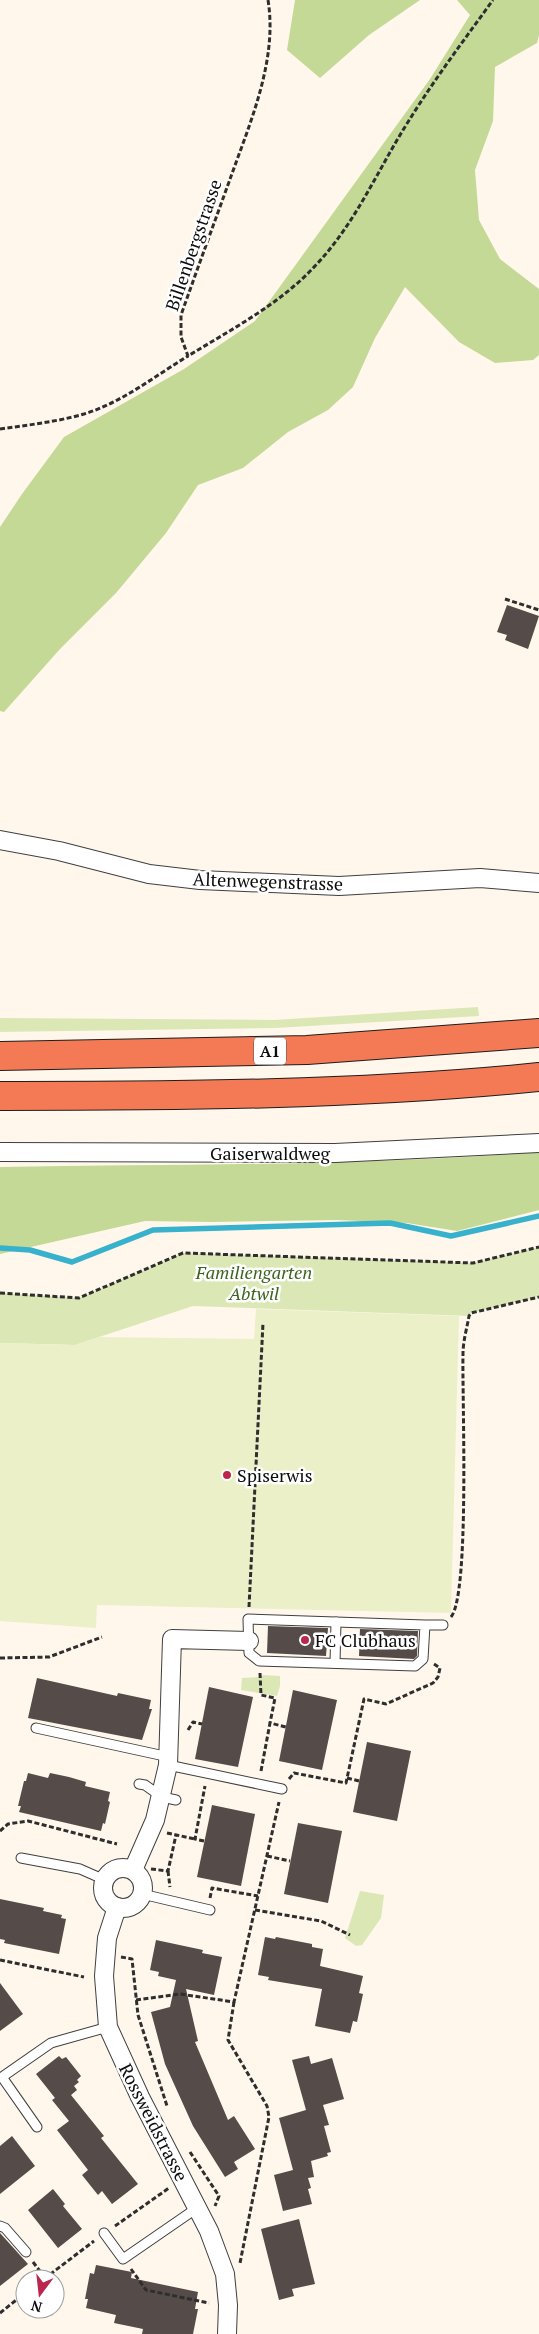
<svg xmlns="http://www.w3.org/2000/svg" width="539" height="2334" font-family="'PT Serif',serif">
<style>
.green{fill:#dbe8b6}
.forest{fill:#c3d995}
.pitch{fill:#ebf0c8}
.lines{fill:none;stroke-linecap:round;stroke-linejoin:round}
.stream{stroke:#38b2cc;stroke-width:5.5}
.building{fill:#554b49}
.service-casing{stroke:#3f3f3f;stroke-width:11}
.minor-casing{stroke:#3f3f3f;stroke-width:20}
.motorway-casing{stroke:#1d1d1d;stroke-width:30}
.path{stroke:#2e2e2e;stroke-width:3;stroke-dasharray:5 2.5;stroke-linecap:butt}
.service{stroke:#fff;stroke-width:9}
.minor{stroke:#fff;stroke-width:18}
.motorway{stroke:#f37a55;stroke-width:28}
.poi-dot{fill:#bb264e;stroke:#fff;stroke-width:2}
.labels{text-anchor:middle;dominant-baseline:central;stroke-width:5;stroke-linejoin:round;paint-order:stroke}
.shield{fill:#fff;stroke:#555;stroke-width:1}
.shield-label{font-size:16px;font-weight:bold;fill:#0c0c0c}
.street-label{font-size:18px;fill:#0c0c0c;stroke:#fff}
.park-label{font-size:18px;font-style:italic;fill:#3b631d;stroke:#fff}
.poi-label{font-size:18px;fill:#0c0c0c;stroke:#fff;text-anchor:start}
</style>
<rect width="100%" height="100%" fill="#fff7ec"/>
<g class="green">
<path d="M 478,1007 L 479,1016 L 276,1028 L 0,1032 L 0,1018 L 274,1020 Z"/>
<path d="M 539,1247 L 539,1297 L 471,1313 L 469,1316 L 193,1306 L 75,1345 L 0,1343 L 0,1293 L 79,1298 L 183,1253 L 473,1263 Z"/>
<path d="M 263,1675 L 280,1676 L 280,1686 L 277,1696 L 241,1690 L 242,1678 L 261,1677 Z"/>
<path d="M 360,1891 L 384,1895 L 381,1918 L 362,1945 L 356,1946 L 345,1938 Z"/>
</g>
<g class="forest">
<path d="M 295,0 L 420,0 L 369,35 L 320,78 L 287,50 Z"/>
<path d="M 457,0 L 539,0 L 539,35 L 537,43 L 495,67 L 493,121 L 475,170 L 479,220 L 500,259 L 539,289 L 539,355 L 533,360 L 495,363 L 459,342 L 405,287 L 375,338 L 353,387 L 328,410 L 288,432 L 243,468 L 198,485 L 166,533 L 116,593 L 60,649 L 4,712 L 0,711 L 0,527 L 22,494 L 64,437 L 184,369 L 255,321 L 430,79 L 470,15 Z"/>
<path d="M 539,1152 L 539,1210 L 457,1231 L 407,1223 L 337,1220 L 211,1222 L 145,1221 L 0,1254 L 0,1167 C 180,1164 360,1166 539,1152 Z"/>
</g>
<path class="pitch" d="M 256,1309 L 459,1316 L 451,1613 L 97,1605 L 96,1628 L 0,1621 L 0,1343 L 75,1345 L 99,1337 L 254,1339 Z"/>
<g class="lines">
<path class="stream" d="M 0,1248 L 30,1250 L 72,1262 L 153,1230 L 390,1223 L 451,1236 L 539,1216"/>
</g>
<g class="building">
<path d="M 507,605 L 539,616 L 528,649 L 505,640 L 507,635 L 497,632 Z"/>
<path d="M 268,1626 L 328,1628 L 326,1656 L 267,1653 Z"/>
<path d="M 360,1629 L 418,1631 L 417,1656 L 414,1659 L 359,1656 Z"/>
<path d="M 37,1678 L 117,1696 L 118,1693 L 151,1700 L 149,1709 L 152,1709 L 142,1740 L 28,1718 Z"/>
<path d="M 209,1687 L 253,1697 L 238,1767 L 195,1759 Z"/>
<path d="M 293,1690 L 337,1700 L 322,1770 L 279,1761 Z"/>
<path d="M 367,1742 L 411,1751 L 397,1821 L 353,1812 Z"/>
<path d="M 28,1773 L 48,1778 L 50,1773 L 69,1777 L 86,1782 L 85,1786 L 110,1792 L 108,1801 L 110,1802 L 105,1824 L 103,1823 L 101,1831 L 19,1812 L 21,1806 L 18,1806 L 24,1781 L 26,1781 Z"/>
<path d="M 212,1805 L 255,1814 L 241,1886 L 197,1877 Z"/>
<path d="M 298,1823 L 342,1831 L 328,1903 L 284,1894 Z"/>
<path d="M 0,1899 L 44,1908 L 43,1911 L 62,1915 L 61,1918 L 66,1919 L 59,1954 L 4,1943 L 5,1940 L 0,1939 Z"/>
<path d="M 265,1937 L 275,1939 L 276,1937 L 312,1944 L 312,1947 L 323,1949 L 320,1966 L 363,1976 L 359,1993 L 363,1994 L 357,2022 L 353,2021 L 350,2033 L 315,2026 L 322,1989 L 268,1980 L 269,1977 L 258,1975 Z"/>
<path d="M 156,1940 L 203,1950 L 202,1953 L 222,1957 L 214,1995 L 186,1989 L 198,2041 L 195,2042 L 228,2120 L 234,2116 L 255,2149 L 234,2162 L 238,2169 L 225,2177 L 193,2126 L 165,2064 L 151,2012 L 170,2007 L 176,1980 L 158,1976 L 159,1972 L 150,1970 Z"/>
<path d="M 0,1983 L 23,2014 L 0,2031 Z"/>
<path d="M 59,2056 L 62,2059 L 66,2057 L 81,2076 L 77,2080 L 79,2082 L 74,2086 L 77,2090 L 71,2095 L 104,2136 L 101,2138 L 138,2184 L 112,2204 L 102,2191 L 98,2195 L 82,2175 L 88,2170 L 57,2130 L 69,2121 L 52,2100 L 55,2098 L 36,2074 Z"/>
<path d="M 309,2056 L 311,2064 L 332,2058 L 344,2099 L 323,2105 L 329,2125 L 324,2126 L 331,2152 L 327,2153 L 328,2156 L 311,2161 L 314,2177 L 308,2178 L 311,2188 L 308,2189 L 312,2204 L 283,2211 L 274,2175 L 293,2170 L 279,2118 L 306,2110 L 292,2060 Z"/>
<path d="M 12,2136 L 35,2166 L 0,2194 L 0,2146 Z"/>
<path d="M 53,2189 L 65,2204 L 63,2206 L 82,2229 L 58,2248 L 28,2210 Z"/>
<path d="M 299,2219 L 315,2284 L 292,2289 L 294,2296 L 279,2300 L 261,2229 Z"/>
<path d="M 0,2233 L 28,2264 L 0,2286 Z"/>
<path d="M 96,2265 L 132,2272 L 131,2278 L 198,2292 L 195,2309 L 198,2309 L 193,2334 L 142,2334 L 143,2329 L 114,2323 L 116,2315 L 86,2308 L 88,2299 L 85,2299 L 90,2273 L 94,2274 Z"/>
</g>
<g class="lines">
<defs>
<g id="service">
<path d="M 425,1625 L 423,1659 L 415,1666 L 259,1661 L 249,1653 L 248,1619 L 425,1625 L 443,1625"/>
<path d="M 335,1663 L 336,1622"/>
<path d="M 36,1728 L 169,1757"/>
<path d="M 168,1765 L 282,1789"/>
<path d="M 139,1784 L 145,1785 L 162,1797 L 176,1800"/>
<path d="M 21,1858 L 80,1869 L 105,1880"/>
<path d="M 142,1894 L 210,1910"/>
<path d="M 37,2127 L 2,2077 L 51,2043 L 108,2027"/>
<path d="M 0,2226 L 5,2228 L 26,2252"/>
<path d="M 104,2233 L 123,2259 L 197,2208"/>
</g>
<g id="minor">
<path d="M 0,840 L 59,851 L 149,874 L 200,880 L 339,886 L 480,878 L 539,883"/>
<path d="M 0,1152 L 335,1153 L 539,1143"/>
<circle cx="123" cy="1888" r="20"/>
<path d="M 133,1870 L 155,1820 L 168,1765 L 172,1639 L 249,1641"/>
<path d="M 117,1907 L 107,1938 L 104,1976 L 108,2027 L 140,2097 L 209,2231 L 225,2274 L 228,2305 L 227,2334"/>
</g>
<g id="motorway">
<path d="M 0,1056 L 307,1050 L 539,1033"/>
<path d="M 0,1096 C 180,1096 360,1095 539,1077"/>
</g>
</defs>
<use href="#service" class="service-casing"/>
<use href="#minor" class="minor-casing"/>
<use href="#motorway" class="motorway-casing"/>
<g class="path">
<path d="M 268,0 C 278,61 249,125 229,182 C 213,226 197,270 181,315 L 181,337 L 188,356 C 232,329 280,304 315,266 C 356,223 377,171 408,122 C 434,80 464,40 493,0"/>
<path d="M 0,429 C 28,425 56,422 84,414 C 121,403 155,376 188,356"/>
<path d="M 505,599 L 539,610"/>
<path d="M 0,1293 L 79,1298 L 183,1253 L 473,1263 L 539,1247"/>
<path d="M 249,1607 L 263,1323"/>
<path d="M 451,1617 C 470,1594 462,1396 463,1354 C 463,1341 467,1328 469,1316 L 471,1313 L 539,1297"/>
<path d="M 0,1658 L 49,1657 L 102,1637"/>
<path d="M 260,1673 L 261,1695 L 275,1698 L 270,1723"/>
<path d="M 188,1730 L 193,1722 L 202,1724"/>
<path d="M 261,1771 L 270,1723 L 286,1727"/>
<path d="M 347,1778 L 359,1781"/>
<path d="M 289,1779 L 294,1773 L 346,1783 L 364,1699 L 386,1704 L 433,1683 L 438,1677 L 440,1668 L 434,1664"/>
<path d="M 0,1831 L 8,1824 L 28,1821 L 117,1844"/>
<path d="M 167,1833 L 195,1839"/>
<path d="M 204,1841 L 195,1839 L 205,1786"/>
<path d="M 267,1856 L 290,1861"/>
<path d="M 151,1869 L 168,1871 L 176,1835"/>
<path d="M 168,1871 L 170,1887"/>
<path d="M 210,1898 L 212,1888 L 258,1896"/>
<path d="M 255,1910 L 321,1921 L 350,1935"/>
<path d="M 121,1957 L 132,1959 L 138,2015 L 167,2106"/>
<path d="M 0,1960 L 84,1977"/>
<path d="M 136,2000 L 180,1994 L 234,2002 L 279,1802"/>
<path d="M 234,2002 L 228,2040 L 267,2106 L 269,2117 L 240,2263"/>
<path d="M 190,2152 L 219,2196 L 215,2206"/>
<path d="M 115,2226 L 169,2188"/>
<path d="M 33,2262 L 45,2278"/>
<path d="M 131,2269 L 146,2290 L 209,2303"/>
<path d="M 44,2279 L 94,2241"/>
<path d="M 0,2313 L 25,2293"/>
</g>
<use href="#service" class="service"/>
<use href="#minor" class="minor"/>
<use href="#motorway" class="motorway"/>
</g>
<g class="poi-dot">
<circle cx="227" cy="1475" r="5"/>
<circle cx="305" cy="1640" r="5"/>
</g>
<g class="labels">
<rect class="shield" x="254" y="1037.5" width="32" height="27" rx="4"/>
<g class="shield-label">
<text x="270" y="1051">A1</text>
</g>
<g class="street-label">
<text transform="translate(193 245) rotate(-71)">Billenbergstrasse</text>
<text transform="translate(268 881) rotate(2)">Altenwegenstrasse</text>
<text x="270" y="1153">Gaiserwaldweg</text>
<text transform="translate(154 2122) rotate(63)">Rossweidstrasse</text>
</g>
<g class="park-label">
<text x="254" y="1272">Familiengarten<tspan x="254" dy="21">Abtwil</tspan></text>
</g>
<g class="poi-label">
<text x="237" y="1475">Spiserwis</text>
<text x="315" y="1640">FC Clubhaus</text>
</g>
</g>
<g transform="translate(40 2294) rotate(195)"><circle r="24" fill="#ffffff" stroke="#9e9e9e"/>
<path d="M0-4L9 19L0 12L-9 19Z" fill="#bb264e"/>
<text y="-8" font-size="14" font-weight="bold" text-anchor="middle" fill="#0c0c0c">N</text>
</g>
</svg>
